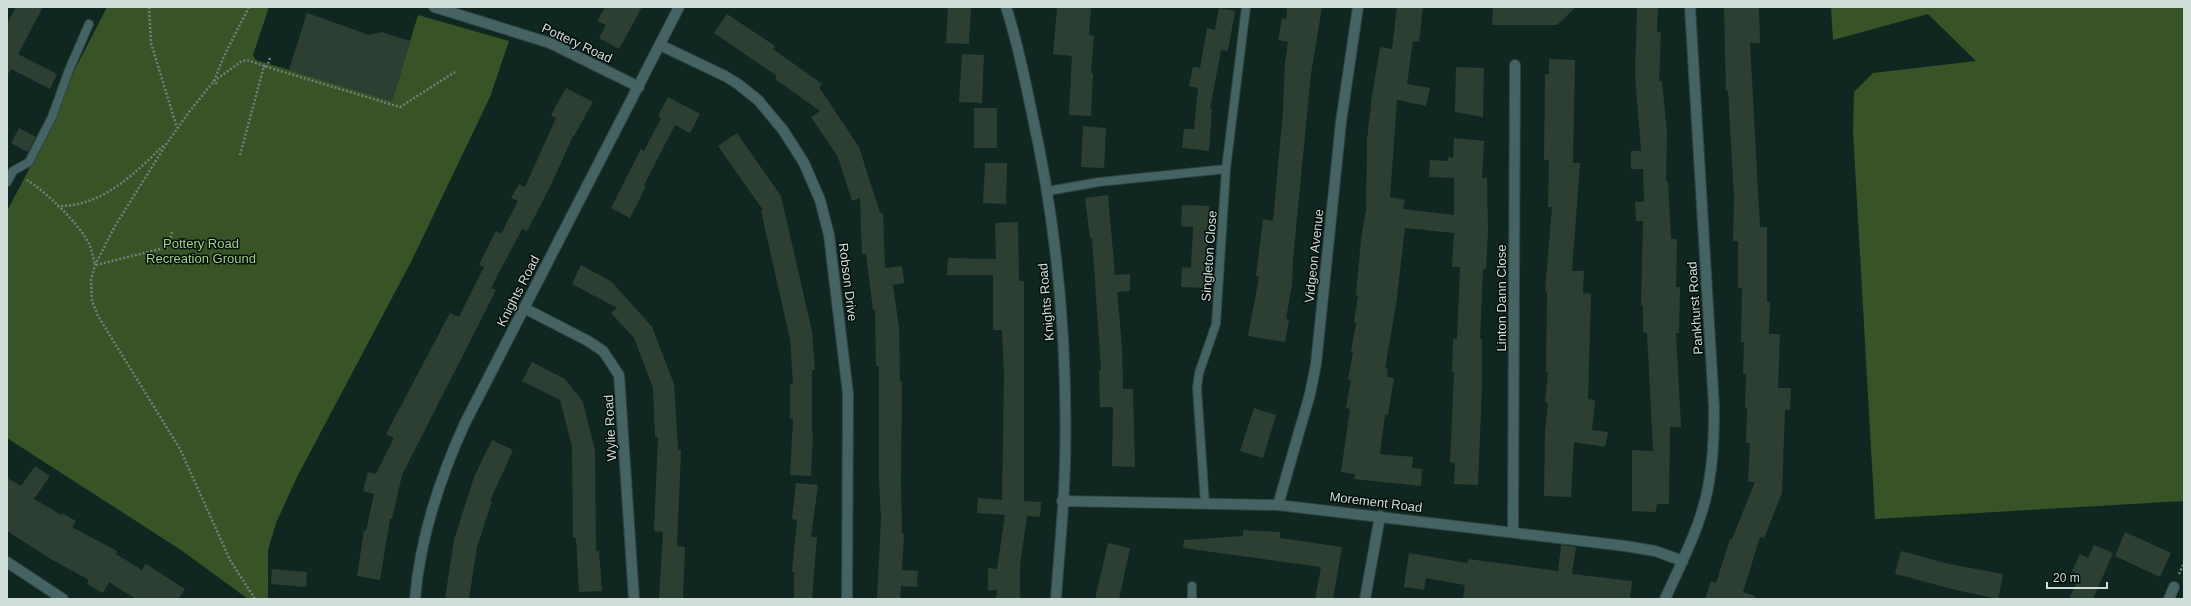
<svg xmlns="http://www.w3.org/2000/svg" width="2191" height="606" font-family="Arial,sans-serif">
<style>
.green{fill:#385326}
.building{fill:#2d3f33}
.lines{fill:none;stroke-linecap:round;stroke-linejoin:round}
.lane-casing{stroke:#2f443f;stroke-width:10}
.street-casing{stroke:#2f443f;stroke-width:12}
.path{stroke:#6f817c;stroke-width:2.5;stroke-dasharray:2 2;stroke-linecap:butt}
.lane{stroke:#456363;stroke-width:8}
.street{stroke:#456363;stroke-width:10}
.labels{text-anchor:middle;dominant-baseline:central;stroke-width:3;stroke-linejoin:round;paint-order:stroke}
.street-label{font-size:13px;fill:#d0deda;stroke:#050e0b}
.park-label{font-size:13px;fill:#a3d087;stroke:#050e0b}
</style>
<rect width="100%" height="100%" fill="#102721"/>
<g class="green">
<path d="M 107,7 L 269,7 L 253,55 L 256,60 L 392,101 L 418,15 L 509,41 L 490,97 L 411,262 L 297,477 L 276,523 L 268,550 L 268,599 L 248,599 L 181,550 L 7,438 L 7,211 L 36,156 L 75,69 Z"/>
<path d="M 1831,7 L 2184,7 L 2184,501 L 1875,519 L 1853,131 L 1854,92 L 1873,73 L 1976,61 L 1928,14 L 1833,40 Z"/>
</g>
<g class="building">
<path d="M 16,7 L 43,7 L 18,54 L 57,74 L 50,89 L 11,69 L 7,76 L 7,24 Z"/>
<path d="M 605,7 L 642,7 L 619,49 L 599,38 L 606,25 L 597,21 Z"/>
<path d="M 948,7 L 971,7 L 969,44 L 946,43 Z"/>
<path d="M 1057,7 L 1091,7 L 1089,35 L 1094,36 L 1091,73 L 1093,73 L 1091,116 L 1069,115 L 1072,56 L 1053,54 Z"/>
<path d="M 1287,7 L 1322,7 L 1311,74 L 1293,259 L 1292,285 L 1286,319 L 1289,320 L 1285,342 L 1248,336 L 1259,277 L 1256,276 L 1263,219 L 1273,221 L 1283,111 L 1285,63 L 1288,42 L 1278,40 L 1282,18 L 1286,19 Z"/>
<path d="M 1397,7 L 1423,7 L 1419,42 L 1413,41 L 1407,84 L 1430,88 L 1426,106 L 1397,100 L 1390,197 L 1405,200 L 1403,209 L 1454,215 L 1454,178 L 1429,177 L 1430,160 L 1448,161 L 1448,157 L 1453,158 L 1454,138 L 1484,141 L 1482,178 L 1487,178 L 1488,233 L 1486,269 L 1483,269 L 1480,339 L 1482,339 L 1482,385 L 1478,485 L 1454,484 L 1455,463 L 1450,462 L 1454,372 L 1452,372 L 1453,339 L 1457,339 L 1460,267 L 1452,267 L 1454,233 L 1405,228 L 1396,305 L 1385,368 L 1388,369 L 1387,377 L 1394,378 L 1388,415 L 1385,415 L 1380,454 L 1413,457 L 1412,468 L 1422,469 L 1421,486 L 1354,479 L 1355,474 L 1341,472 L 1350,409 L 1346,408 L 1351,380 L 1348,379 L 1353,352 L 1351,352 L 1356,323 L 1354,322 L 1358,296 L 1356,296 L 1361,239 L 1366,210 L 1367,140 L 1372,95 L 1380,47 L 1392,49 Z"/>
<path d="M 1493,7 L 1576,7 L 1557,25 L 1492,25 Z"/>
<path d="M 1637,7 L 1658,7 L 1657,32 L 1661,32 L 1659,81 L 1662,81 L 1667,132 L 1666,181 L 1668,181 L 1671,239 L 1677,239 L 1676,287 L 1680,287 L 1679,333 L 1676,333 L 1681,427 L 1670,427 L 1669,504 L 1657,504 L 1656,512 L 1632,511 L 1632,450 L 1653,451 L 1647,333 L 1643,332 L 1643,305 L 1641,305 L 1643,221 L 1636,221 L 1635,202 L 1644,202 L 1643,169 L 1631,169 L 1631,151 L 1641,151 L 1635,75 Z"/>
<path d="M 1724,7 L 1759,7 L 1760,43 L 1750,43 L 1760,227 L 1767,227 L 1767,302 L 1770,302 L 1769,334 L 1780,334 L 1778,388 L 1791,388 L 1790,410 L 1785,409 L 1782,493 L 1764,538 L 1760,537 L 1743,592 L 1755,596 L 1754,599 L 1705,599 L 1711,581 L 1716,583 L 1730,539 L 1732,539 L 1755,482 L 1748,482 L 1750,443 L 1746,443 L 1747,408 L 1745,408 L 1746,374 L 1743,374 L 1744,342 L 1741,342 L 1742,288 L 1738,288 L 1738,241 L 1733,241 L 1734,197 L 1728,91 L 1726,91 Z"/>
<path d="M 1219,8 L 1235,11 L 1228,51 L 1221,50 L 1210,109 L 1212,109 L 1209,151 L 1182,148 L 1184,129 L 1194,129 L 1198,88 L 1189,86 L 1193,67 L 1200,68 L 1207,28 L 1215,30 Z"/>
<path d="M 307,13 L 369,35 L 382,32 L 410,41 L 392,101 L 289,70 Z"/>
<path d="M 727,14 L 775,46 L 773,49 L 822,84 L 819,87 L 859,147 L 880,213 L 883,213 L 885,268 L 902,266 L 904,283 L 893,285 L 899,328 L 900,381 L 902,381 L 901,482 L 902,533 L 904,533 L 902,570 L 918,571 L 917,587 L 901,586 L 900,599 L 877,599 L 881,518 L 879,481 L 879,366 L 876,366 L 875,310 L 873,310 L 866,254 L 862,254 L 860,198 L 852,201 L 838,157 L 811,117 L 820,111 L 775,79 L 777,76 L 714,33 Z"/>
<path d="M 962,54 L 984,55 L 982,103 L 959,102 Z"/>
<path d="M 1549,59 L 1575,60 L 1573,163 L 1580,163 L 1572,271 L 1584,271 L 1583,293 L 1591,294 L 1588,399 L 1595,400 L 1592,430 L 1608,432 L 1605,447 L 1574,442 L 1571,497 L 1544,496 L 1545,431 L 1548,403 L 1545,402 L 1548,372 L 1546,372 L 1547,291 L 1545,291 L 1552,207 L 1548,207 L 1549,160 L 1544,160 L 1545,74 L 1549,74 Z"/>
<path d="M 1456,67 L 1484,68 L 1483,117 L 1455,112 Z"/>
<path d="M 566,88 L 593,102 L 574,136 L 573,136 L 551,185 L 527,231 L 522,229 L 491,288 L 496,290 L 402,475 L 392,519 L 390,519 L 380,580 L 357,576 L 364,530 L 366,531 L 374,494 L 363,491 L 368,472 L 376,474 L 394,438 L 386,434 L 450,313 L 459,317 L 484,267 L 479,265 L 496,231 L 501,234 L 518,201 L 511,198 L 519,184 L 525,187 L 556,118 L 551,115 Z"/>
<path d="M 668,97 L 700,114 L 690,133 L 675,125 L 644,185 L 646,186 L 630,218 L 611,208 L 641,149 L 644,151 L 661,118 L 658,116 Z"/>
<rect x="974" y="108" width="23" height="40"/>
<path d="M 1083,126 L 1106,128 L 1104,168 L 1081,167 Z"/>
<path d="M 19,128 L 36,137 L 28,152 L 11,143 Z"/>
<path d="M 737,133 L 781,196 L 812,331 L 815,370 L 812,370 L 812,434 L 813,434 L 811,476 L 790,475 L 793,419 L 790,419 L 790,384 L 793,384 L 790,339 L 761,211 L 763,210 L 718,146 Z"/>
<path d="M 985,163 L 1007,163 L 1006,204 L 983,203 Z"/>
<path d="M 1108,195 L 1115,275 L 1130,274 L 1130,291 L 1117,292 L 1122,346 L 1123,389 L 1133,389 L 1135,467 L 1112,466 L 1113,407 L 1100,407 L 1099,371 L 1101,370 L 1092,238 L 1090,238 L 1085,198 Z"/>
<path d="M 1182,205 L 1209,206 L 1206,288 L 1181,287 L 1182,267 L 1191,268 L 1193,227 L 1181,226 Z"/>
<path d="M 1018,222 L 1019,281 L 1024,281 L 1024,501 L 1041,502 L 1040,517 L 1027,516 L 1020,565 L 1020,599 L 996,599 L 997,590 L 988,590 L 988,568 L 997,569 L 1005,515 L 977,513 L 978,498 L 1002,500 L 1004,376 L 1002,330 L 993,330 L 993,275 L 947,275 L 948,258 L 996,259 L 995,223 Z"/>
<path d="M 581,265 L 612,282 L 652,327 L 674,384 L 678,450 L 681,450 L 677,546 L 685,547 L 683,599 L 659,599 L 663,532 L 654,531 L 658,437 L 655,437 L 653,388 L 634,338 L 611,313 L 617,308 L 572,284 Z"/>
<path d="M 532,362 L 565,379 L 583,402 L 595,451 L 596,551 L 599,551 L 602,591 L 579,592 L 576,538 L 573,538 L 572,447 L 560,400 L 522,381 Z"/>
<path d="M 1254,408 L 1276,415 L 1263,458 L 1240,451 Z"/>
<path d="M 492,440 L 513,450 L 490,501 L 492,501 L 477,547 L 469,599 L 445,599 L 454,540 L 474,477 Z"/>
<path d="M 35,466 L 50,476 L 34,499 L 61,515 L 62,513 L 76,521 L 72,527 L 117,551 L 116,554 L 142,570 L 146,564 L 185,589 L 178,599 L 136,599 L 109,582 L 103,593 L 87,584 L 89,580 L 49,558 L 7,531 L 7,478 L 21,486 Z"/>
<path d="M 796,483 L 818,485 L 811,537 L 817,537 L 812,599 L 794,599 L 794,572 L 792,572 L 797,520 L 792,519 Z"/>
<path d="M 1243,530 L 1280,532 L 1280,538 L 1342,547 L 1333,599 L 1315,599 L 1321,567 L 1183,548 L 1184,540 L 1243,536 Z"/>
<path d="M 2125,532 L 2171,553 L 2160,577 L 2115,556 Z"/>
<path d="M 1108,543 L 1130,548 L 1119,599 L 1095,599 Z"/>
<path d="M 1561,545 L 1576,547 L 1572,574 L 1632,581 L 1630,599 L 1463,599 L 1465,585 L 1426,578 L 1424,590 L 1404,587 L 1409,553 L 1467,563 L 1468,559 L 1558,571 Z"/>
<path d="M 2094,545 L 2113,553 L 2093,599 L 2069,599 L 2080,575 L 2072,571 L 2080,554 L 2088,558 Z"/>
<path d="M 1901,551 L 1949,564 L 2003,574 L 1998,599 L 1960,591 L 1895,574 Z"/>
<path d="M 272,569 L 307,572 L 306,587 L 271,584 Z"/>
</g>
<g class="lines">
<defs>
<g id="lane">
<path d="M 7,182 L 13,171 L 29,162 L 52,117 L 69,70 L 89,24"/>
<path d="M 1048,191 L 1099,182 L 1226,169"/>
<path d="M 1205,504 L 1197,388 L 1199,373 L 1216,324 L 1226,169 L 1246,7"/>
<path d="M 1192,586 L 1192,599"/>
</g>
<g id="street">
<path d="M 434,7 L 550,43 L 639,87"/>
<path d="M 1006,7 C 1017,40 1024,75 1031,109 C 1057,225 1068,345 1065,463 C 1064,509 1059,554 1056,599"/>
<path d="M 660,45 L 725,76 L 738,84 L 758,100 L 783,130 L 804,163 L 820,200 L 829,235 L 848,394 L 847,599"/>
<path d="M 524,308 L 588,341 L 603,351 L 619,375 L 634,599"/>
<path d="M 1062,501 L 1278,505 L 1625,546 L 1655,551 L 1683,561"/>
<path d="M 1278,505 L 1310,394 L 1316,364 L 1341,122 L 1358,7"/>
<path d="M 1513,532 L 1515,65"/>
<path d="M 7,562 L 63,599"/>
<path d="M 415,599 C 420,537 439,480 465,423 L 679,7"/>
<path d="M 1365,599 L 1380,516"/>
<path d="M 1665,599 C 1683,559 1705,518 1710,475 C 1714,452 1714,429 1714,407 L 1690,7"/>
<path d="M 2169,599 L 2174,587"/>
</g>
</defs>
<use href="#lane" class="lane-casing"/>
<use href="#street" class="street-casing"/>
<g class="path">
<path d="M 149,7 L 151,43 L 177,128"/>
<path d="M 249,7 L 224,56 L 214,81 L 189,112 L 167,143 L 115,226 L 95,265 L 91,280 L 92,301 L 98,316 L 180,449 L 230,560 L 255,599"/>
<path d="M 270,58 L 267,67 L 400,107 L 455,72"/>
<path d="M 217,84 L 214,81 L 242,61 L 247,60 L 264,66"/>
<path d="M 240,155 L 264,66 L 267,67"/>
<path d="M 27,180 C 45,191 82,226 90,246 C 92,252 93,258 95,264"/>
<path d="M 57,206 C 102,207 134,174 164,145"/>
<path d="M 96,265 L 168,247 L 172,232"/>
<path d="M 2179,574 L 2184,563"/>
</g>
<use href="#lane" class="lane"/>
<use href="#street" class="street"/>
</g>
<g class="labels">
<g class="street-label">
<text transform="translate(577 43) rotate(25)">Pottery Road</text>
<text transform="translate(1209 256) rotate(-86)">Singleton Close</text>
<text transform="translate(1314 256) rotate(-84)">Vidgeon Avenue</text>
<text transform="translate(848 282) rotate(83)">Robson Drive</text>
<text transform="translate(518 291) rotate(-63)">Knights Road</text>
<text transform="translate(1501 298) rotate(-90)">Linton Dann Close</text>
<text transform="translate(1046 302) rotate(-95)">Knights Road</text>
<text transform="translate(1695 308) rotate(-94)">Pankhurst Road</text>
<text transform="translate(610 428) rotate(-93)">Wylie Road</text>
<text transform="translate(1376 502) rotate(7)">Morement Road</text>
</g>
<g class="park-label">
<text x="201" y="243">Pottery Road<tspan x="201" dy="15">Recreation Ground</tspan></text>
</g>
</g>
<rect width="2191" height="606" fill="none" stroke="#d0deda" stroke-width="16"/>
<path d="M2047 582v6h60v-6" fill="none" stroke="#d0deda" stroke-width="2"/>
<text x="2053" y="582" font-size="12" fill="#d0deda" stroke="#050e0b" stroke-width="3" paint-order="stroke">20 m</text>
</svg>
